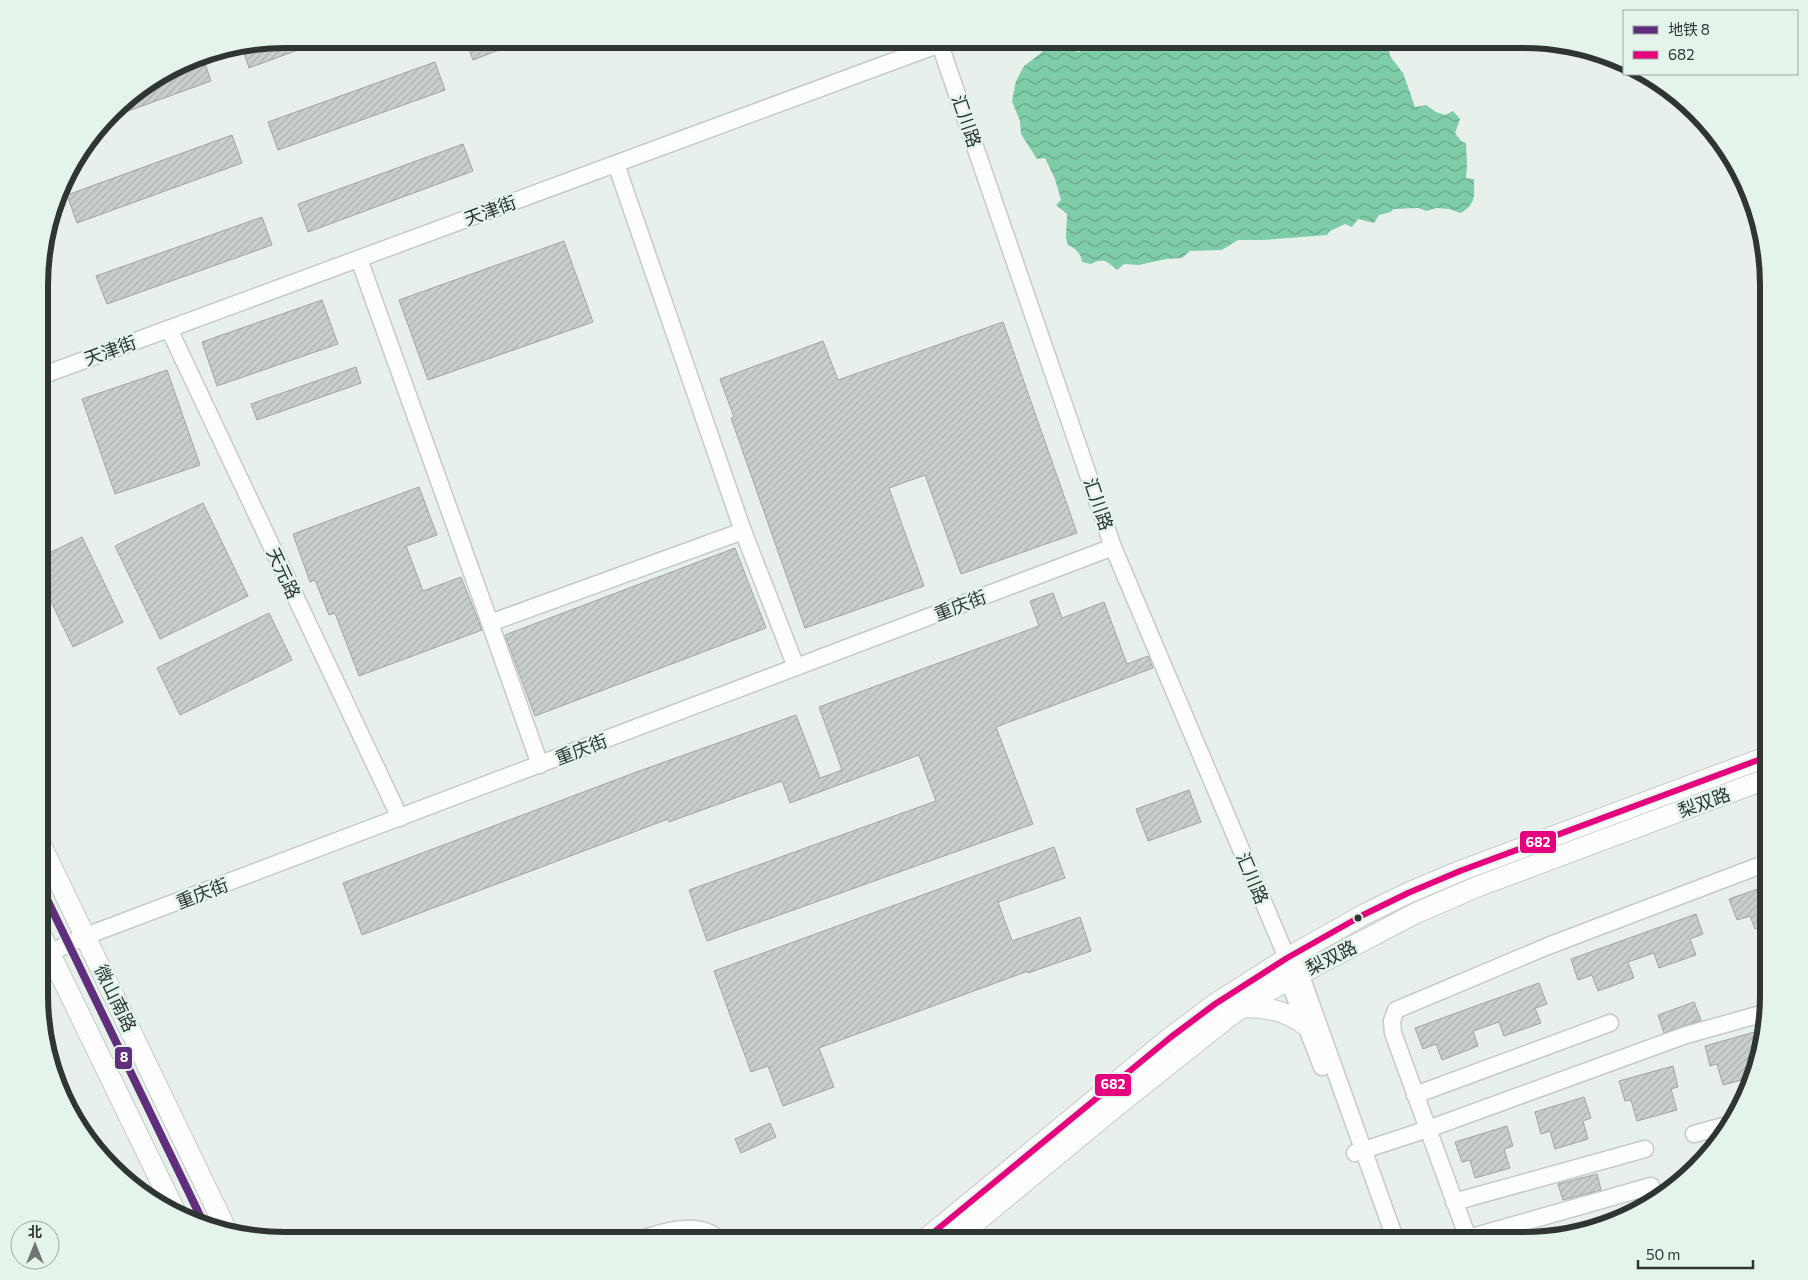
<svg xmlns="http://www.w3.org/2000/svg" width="1808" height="1280" font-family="Commissioner,'Noto Sans SC',sans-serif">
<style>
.water{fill:url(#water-waves)}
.building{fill:url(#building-hatch);stroke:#a0a6a3}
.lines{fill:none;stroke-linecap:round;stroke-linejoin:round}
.minor-casing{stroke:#c4cbc8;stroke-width:19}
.major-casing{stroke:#c4cbc8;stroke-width:22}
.minor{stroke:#fcfdfc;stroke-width:16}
.major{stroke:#fcfdfc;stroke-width:20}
.bus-1-casing{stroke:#e4f4eb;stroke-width:10}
.bus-1{stroke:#e5007d;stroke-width:6}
.metro-1-casing{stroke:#e4f4eb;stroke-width:11}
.metro-1{stroke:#602e7c;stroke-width:8}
.bus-dot{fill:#2f3632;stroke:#e4f4eb;stroke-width:2}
.labels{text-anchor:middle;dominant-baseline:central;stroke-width:5;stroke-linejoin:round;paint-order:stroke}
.street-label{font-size:18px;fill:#2f3632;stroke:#e4f4eb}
.rim{fill:none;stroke:#2f3632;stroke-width:6}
.line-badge{stroke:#e4f4eb;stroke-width:2}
.badge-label{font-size:14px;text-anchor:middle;font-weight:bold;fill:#fff}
</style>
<defs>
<pattern id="water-waves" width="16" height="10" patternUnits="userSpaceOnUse" patternTransform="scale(1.25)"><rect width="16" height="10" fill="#7fcca9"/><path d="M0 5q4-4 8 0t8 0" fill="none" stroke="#68a68a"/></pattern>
<pattern id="building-hatch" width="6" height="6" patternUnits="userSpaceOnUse" patternTransform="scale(1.25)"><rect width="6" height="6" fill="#c8cfcc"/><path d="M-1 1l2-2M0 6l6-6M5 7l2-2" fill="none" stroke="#acb2b0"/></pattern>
</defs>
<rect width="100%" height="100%" fill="#e8f0ec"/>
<path class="water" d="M 1052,39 L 1060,39 L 1064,43 L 1078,52 L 1094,47 C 1105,53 1110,46 1120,42 C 1126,40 1134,40 1141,39 L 1387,39 L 1390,56 L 1403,73 L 1415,107 L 1426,105 L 1436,112 L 1445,115 L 1453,111 L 1460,119 L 1455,133 L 1461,141 L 1466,143 L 1467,166 L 1466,178 L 1474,179 C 1474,195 1477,203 1461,213 L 1449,209 L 1436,208 L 1427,211 L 1418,208 L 1393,209 L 1391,212 L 1379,215 L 1374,223 L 1358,219 L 1352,227 L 1345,224 L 1330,231 L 1327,235 L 1263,240 L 1238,240 L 1222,250 L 1190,251 L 1182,258 L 1166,259 L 1139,265 L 1124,264 L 1117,270 C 1106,261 1104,257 1091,264 L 1082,262 C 1081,254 1076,248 1068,245 L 1066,238 L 1067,214 L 1056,205 L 1061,200 L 1055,179 L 1045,158 L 1037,159 L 1021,134 L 1020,121 L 1012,101 L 1016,81 L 1024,66 L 1041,53 Z"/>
<g class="building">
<path d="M 284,39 L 325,39 L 325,40 L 249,68 L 242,47 Z"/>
<path d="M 465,39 L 525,39 L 525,40 L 473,60 Z"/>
<path d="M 202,55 L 211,81 L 109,118 L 122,100 L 184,62 Z"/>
<path d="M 435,62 L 445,90 L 278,150 L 268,122 Z"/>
<path d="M 232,135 L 242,163 L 77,223 L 67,195 Z"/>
<path d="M 463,144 L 473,171 L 308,232 L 298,204 Z"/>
<path d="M 262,217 L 272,245 L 107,304 L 96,276 Z"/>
<path d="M 564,241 L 593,322 L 428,380 L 399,300 Z"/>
<path d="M 322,300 L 338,344 L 217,386 L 202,342 Z"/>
<path d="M 1003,322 L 1077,533 L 961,574 L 925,475 L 889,488 L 924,586 L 805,628 L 731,418 L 734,417 L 720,379 L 823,341 L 838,380 Z"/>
<path d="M 356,367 L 361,383 L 257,420 L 251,404 Z"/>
<path d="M 167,370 L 200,465 L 115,494 L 82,399 Z"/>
<path d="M 419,487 L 437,535 L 406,546 L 423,591 L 461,577 L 482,630 L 359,676 L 335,613 L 329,615 L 315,580 L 310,582 L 293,534 Z"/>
<path d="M 203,503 L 248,596 L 160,639 L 115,546 Z"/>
<path d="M 82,537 L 123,622 L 73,647 L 41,581 L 41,557 Z"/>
<path d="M 735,548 L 766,628 L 535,716 L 505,635 Z"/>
<path d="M 1053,593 L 1062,618 L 1104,602 L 1127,664 L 1148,656 L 1153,668 L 996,727 L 1033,824 L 707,941 L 689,890 L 936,801 L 919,755 L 790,803 L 782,781 L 669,822 L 668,819 L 362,935 L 343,883 L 631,774 L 796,715 L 820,778 L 842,770 L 819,707 L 1039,626 L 1030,601 Z"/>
<path d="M 269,613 L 292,660 L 180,715 L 157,668 Z"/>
<path d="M 1189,790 L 1201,822 L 1148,841 L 1136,809 Z"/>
<path d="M 1054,847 L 1065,878 L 998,902 L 1012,941 L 1080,917 L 1091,951 L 1028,973 L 1028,971 L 819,1048 L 834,1087 L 783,1106 L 768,1066 L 751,1072 L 714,971 Z"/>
<path d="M 1769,885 L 1769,924 L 1755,929 L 1750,916 L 1737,920 L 1729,899 Z"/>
<path d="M 1696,914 L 1703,934 L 1690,939 L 1696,955 L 1659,968 L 1654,953 L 1628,962 L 1634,978 L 1598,991 L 1592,975 L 1578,980 L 1571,959 Z"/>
<path d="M 1539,983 L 1547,1004 L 1535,1008 L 1541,1023 L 1504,1036 L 1499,1022 L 1473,1031 L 1478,1046 L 1442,1060 L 1436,1044 L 1423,1049 L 1415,1028 Z"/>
<path d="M 1694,1002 L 1701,1020 L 1664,1033 L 1658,1015 Z"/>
<path d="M 1758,1031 L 1761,1043 L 1753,1077 L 1723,1085 L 1717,1064 L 1710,1066 L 1705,1046 Z"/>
<path d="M 1673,1066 L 1678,1087 L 1671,1089 L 1677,1110 L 1637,1121 L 1631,1100 L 1625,1101 L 1619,1081 Z"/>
<path d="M 1584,1097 L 1591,1118 L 1583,1121 L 1588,1139 L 1555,1149 L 1550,1131 L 1541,1134 L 1535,1112 Z"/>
<path d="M 770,1123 L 776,1137 L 741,1153 L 735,1139 Z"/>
<path d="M 1507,1126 L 1513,1146 L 1504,1149 L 1510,1168 L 1475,1178 L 1470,1160 L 1462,1162 L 1455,1142 Z"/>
<path d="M 1597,1174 L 1601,1190 L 1563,1200 L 1558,1184 Z"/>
</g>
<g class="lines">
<defs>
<g id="minor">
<path d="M 938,39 L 1113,547 L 1287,958 L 1300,973 L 1396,1241"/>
<path d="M 616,164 L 743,531 L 796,667"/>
<path d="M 359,259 L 490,623"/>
<path d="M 169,329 L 400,818"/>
<path d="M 41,376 L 940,44"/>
<path d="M 540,765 L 490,623 L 743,531"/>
<path d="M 49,953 L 86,936 L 1113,547"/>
<path d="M 1287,968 L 1288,979 L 1322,1067"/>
<path d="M 1415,1095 L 1610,1023"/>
<path d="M 1694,1134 L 1731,1124"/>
<path d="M 1355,1153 L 1428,1129 L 1686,1035 L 1768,1012"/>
<path d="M 1454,1202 L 1645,1149"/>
<path d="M 1468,1238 L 1651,1186"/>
<path d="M 635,1241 C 659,1233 700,1218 720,1241"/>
<path d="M 1469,1241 L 1393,1033 L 1392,1021 L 1396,1010 L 1548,946 L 1769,862"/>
</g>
<g id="major">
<path d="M 41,845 L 228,1233"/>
<path d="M 41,935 L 176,1213"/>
<path d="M 1242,1007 C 1266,1007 1285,1010 1305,1025"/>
<path d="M 923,1241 L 1171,1037 L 1215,1004 L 1287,958 L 1363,915 L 1408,893 L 1460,871 L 1769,756"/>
<path d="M 953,1241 L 1119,1104 L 1230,1016 L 1264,993 L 1416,913 L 1479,886 L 1769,778"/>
</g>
</defs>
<use href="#minor" class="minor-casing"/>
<use href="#major" class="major-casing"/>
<use href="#minor" class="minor"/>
<use href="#major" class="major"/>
<defs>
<path id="bus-1" d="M 923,1241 L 1171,1037 L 1215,1004 L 1287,958 L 1363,915 L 1408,893 L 1460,871 L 1769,756"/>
</defs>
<use href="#bus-1" class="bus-1-casing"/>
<use href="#bus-1" class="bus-1"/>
<defs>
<path id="metro-1" d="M 41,887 L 206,1228"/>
</defs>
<use href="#metro-1" class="metro-1-casing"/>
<use href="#metro-1" class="metro-1"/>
</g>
<circle class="bus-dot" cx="1358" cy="918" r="4.5"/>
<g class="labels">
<g class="street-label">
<text transform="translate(967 121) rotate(71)">汇川路</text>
<text transform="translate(490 210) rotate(-20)">天津街</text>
<text transform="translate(110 350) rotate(-20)">天津街</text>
<text transform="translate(1099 504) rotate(71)">汇川路</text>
<text transform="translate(284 573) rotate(65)">天元路</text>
<text transform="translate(960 605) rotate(-21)">重庆街</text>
<text transform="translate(581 749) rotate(-21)">重庆街</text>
<text transform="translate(1704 802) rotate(-20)">梨双路</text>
<text transform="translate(1253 878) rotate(67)">汇川路</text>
<text transform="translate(202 893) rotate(-21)">重庆街</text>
<text transform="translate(1331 957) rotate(-27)">梨双路</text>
<text transform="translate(116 998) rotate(64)">微山南路</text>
</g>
</g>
<path d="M0 0H1808V1280H0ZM285 48H1523A237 237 0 0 1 1760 285V995A237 237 0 0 1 1523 1232H285A237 237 0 0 1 48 995V285A237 237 0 0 1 285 48Z" fill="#e4f4eb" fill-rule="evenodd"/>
<path class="rim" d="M285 48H1523A237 237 0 0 1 1760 285V995A237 237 0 0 1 1523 1232H285A237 237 0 0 1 48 995V285A237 237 0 0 1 285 48Z"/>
<g class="line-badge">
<rect x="1519" y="830" width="38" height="24" rx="5" fill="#e5007d"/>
<rect x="114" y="1046" width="19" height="24" rx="5" fill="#602e7c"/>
<rect x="1094" y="1073" width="38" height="24" rx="5" fill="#e5007d"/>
</g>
<g class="badge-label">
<text x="1538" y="847">682</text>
<text x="124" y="1062">8</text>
<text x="1113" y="1089">682</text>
</g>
<rect x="1623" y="10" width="175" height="65" fill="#e4f4eb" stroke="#9ca8a1"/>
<rect x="1633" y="26" width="25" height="8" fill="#602e7c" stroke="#9ca8a1"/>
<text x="1668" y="35" font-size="15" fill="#2f3632">地铁 8</text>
<rect x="1633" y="51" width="25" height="8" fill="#e5007d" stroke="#9ca8a1"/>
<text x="1668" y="60" font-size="15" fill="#2f3632">682</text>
<g transform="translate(35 1245)"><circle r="24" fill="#e4f4eb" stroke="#9ca8a1"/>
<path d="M0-4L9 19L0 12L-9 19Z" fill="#707773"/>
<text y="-8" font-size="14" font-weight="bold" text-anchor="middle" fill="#2f3632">北</text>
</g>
<path d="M1638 1260v8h115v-8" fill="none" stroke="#2f3632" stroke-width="2.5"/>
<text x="1646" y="1260" font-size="15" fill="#2f3632" stroke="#e4f4eb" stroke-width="4" paint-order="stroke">50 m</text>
</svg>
